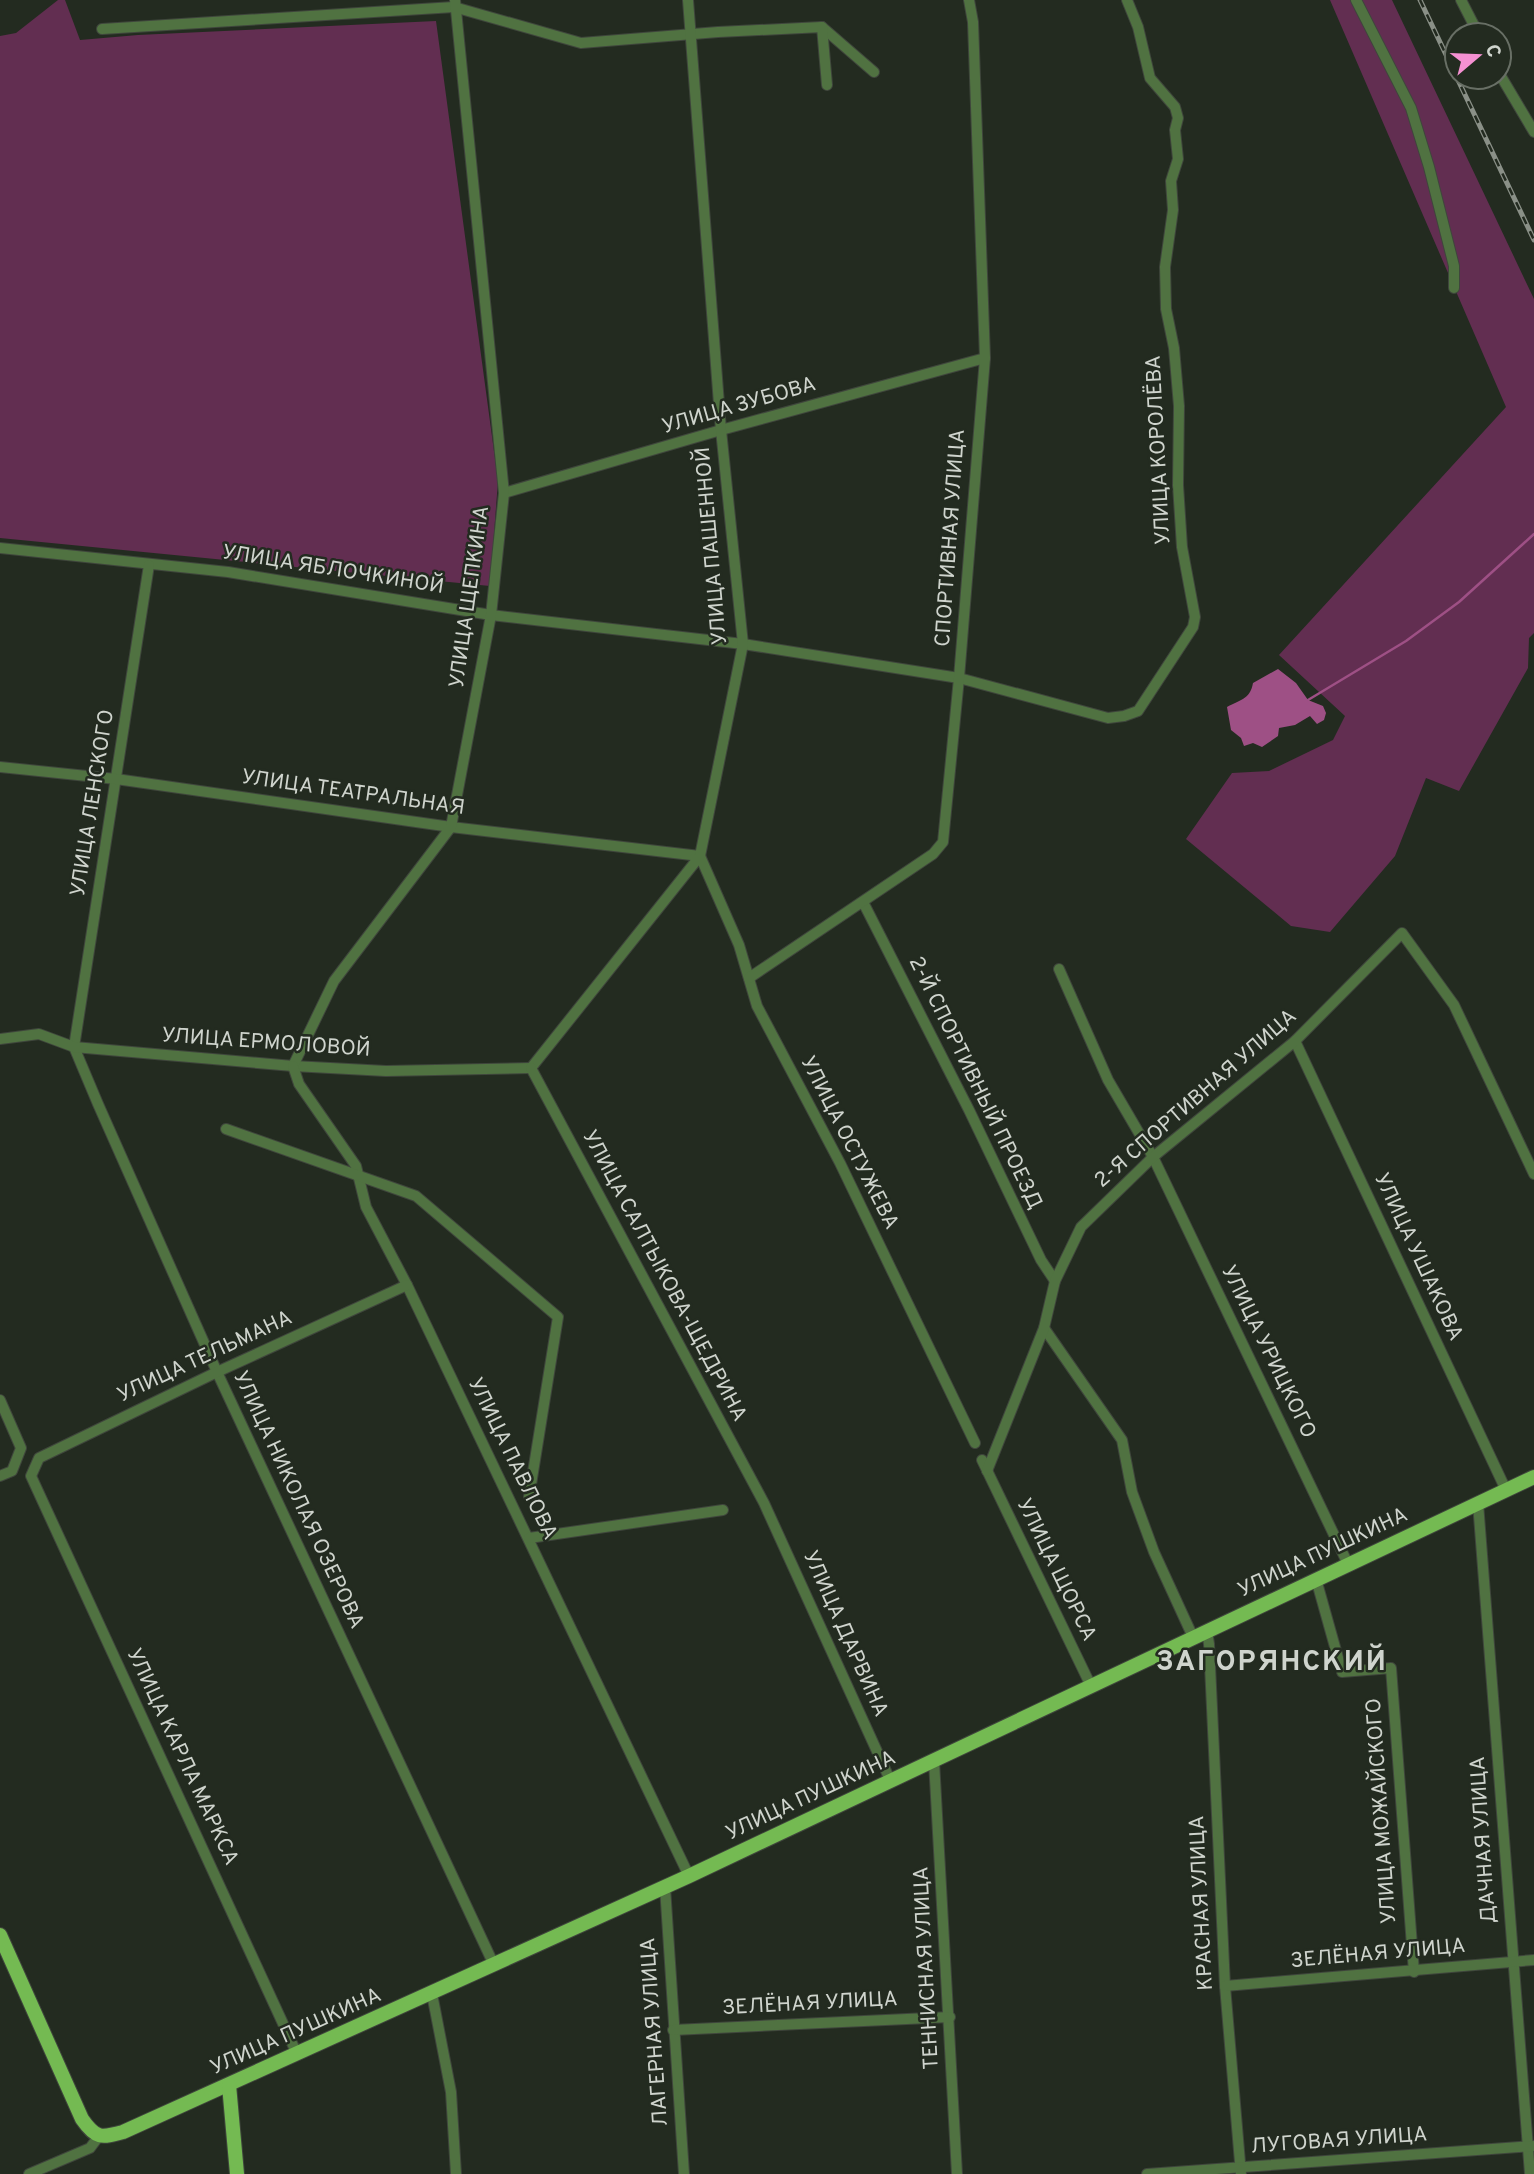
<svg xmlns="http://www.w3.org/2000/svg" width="1534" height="2174" font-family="Overpass,sans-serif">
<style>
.green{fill:#622e51}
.water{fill:#9e5085}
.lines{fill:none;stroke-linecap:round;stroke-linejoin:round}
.stream{stroke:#9e5085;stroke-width:2.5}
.minor-casing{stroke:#3f463c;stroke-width:12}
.major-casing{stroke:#3f463c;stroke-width:16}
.minor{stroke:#507241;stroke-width:10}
.major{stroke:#74ba52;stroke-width:14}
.rail-casing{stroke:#8a9087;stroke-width:5}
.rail{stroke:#232b20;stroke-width:2.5;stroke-dasharray:8;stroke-linecap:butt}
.labels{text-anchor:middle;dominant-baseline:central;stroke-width:5;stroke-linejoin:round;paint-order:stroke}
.street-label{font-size:21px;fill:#cfd4cd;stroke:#232b20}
.district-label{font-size:28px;font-weight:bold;letter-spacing:2px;fill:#cfd4cd;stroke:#232b20}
</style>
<rect width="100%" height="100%" fill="#232b20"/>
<g class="green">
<path d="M 58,0 L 65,0 L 80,40 L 138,35 L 436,21 L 498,481 L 490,586 L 0,538 L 0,36 L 16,33 Z"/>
<path d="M 1330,0 L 1392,0 L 1534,299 L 1534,633 L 1529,638 L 1528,668 L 1459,791 L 1426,778 L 1395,856 L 1330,932 L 1291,926 L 1186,839 L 1232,773 L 1269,771 L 1333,740 L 1345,716 L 1279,655 L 1506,407 Z"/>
</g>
<path class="water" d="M 1278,669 L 1296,683 L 1308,700 L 1323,706 L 1326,713 L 1324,720 L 1317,724 L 1310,716 L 1295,725 L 1279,728 L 1278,736 L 1262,747 L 1253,743 L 1244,746 L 1241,738 L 1231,730 L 1227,707 C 1239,700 1250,700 1253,683 Z"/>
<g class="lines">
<path class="stream" d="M 1308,700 L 1406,641 L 1459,602 L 1534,534"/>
<defs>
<g id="minor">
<path d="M 1356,0 L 1411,108 L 1429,167 L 1454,266 L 1454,288"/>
<path d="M 1461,0 L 1479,35"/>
<path d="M 822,27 L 874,72"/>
<path d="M 102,29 L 454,7 L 581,43 L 718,32 L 822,27 L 827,85"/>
<path d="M 1499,73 L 1534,132"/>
<path d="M 504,493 L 721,430 L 985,358"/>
<path d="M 0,548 L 228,572 L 491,615 L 743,644 L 959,678 L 1108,718 L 1124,716 L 1138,711 L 1193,627 L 1195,617 L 1182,547 L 1178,485 L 1179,406 L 1174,348 L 1166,309 L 1165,267 L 1173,210 L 1171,181 L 1178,159 L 1175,130 L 1178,118 L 1175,107 L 1150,78 L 1138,27 L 1127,0"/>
<path d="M 149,565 L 74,1047 L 98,1104 L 217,1372 L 494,1965"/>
<path d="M 0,767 L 116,779 L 451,827 L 700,856 L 739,945 L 757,1006 L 840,1163 L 975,1443"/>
<path d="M 863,902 L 969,1110 L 1041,1260 L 1055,1281"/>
<path d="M 1059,969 L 1108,1080 L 1153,1157 L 1348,1564"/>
<path d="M 749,978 L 933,854 L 943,842 L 959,678 L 985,358 L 973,22 L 969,0"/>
<path d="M 0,1039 L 39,1034 L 74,1047 L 293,1066 L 386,1071 L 531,1068"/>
<path d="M 1295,1041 L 1506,1490"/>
<path d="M 293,1066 L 334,981 L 451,827 L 491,615 L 504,493 L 455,0"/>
<path d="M 293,1066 L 299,1084 L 356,1166 L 366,1207 L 407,1285 L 689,1876"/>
<path d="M 531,1068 L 700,856 L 743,644 L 721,430 L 688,0"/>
<path d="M 531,1068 L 764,1503 L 891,1782"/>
<path d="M 226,1129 L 416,1196 L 558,1317 L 529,1497"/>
<path d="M 1044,1328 L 1122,1440 L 1132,1492 L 1154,1552 L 1193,1637"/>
<path d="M 0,1400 L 21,1448 L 12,1471 L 0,1476"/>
<path d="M 982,1460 L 1091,1686"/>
<path d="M 987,1471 L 1044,1328 L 1055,1281 L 1081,1227 L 1153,1157 L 1295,1041 L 1402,933 L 1454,1005 L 1534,1174"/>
<path d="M 1478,1503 L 1530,2174"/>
<path d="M 529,1538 L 723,1510"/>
<path d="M 1316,1579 L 1342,1672 L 1391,1668 L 1414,1972"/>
<path d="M 1207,1631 L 1209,1644 L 1225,1986 L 1241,2174"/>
<path d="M 934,1761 L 957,2174"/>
<path d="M 665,1887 L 684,2174"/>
<path d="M 1225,1986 L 1534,1960"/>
<path d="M 432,1994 L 451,2092 L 456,2174"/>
<path d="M 673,2030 L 950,2017"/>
<path d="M 297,2054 L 31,1476 L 39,1458 L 217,1372 L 407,1285"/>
<path d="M 29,2174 L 90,2148 L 99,2136"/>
<path d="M 1147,2174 L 1534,2146"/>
</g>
<g id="major">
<path d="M 0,1935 L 82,2119 C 96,2139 101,2138 123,2132 L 689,1876 L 1534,1477"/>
<path d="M 229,2085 L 237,2174"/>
</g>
</defs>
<use href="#minor" class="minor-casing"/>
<use href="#major" class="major-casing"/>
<use href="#minor" class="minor"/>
<use href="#major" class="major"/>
<defs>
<path id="rail" d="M 1420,0 L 1534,240"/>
</defs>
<use href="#rail" class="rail-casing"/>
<use href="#rail" class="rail"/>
</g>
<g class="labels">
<g class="street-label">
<text transform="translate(739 406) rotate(-16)">УЛИЦА ЗУБОВА</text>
<text transform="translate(1159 450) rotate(-93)">УЛИЦА КОРОЛЁВА</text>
<text transform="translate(951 538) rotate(-86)">СПОРТИВНАЯ УЛИЦА</text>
<text transform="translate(712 546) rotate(-95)">УЛИЦА ПАШЕННОЙ</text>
<text transform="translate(333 570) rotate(9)">УЛИЦА ЯБЛОЧКИНОЙ</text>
<text transform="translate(470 597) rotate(-82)">УЛИЦА ЩЕПКИНА</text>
<text transform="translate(353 793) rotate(8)">УЛИЦА ТЕАТРАЛЬНАЯ</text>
<text transform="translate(93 803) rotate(-81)">УЛИЦА ЛЕНСКОГО</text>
<text transform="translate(266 1043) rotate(4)">УЛИЦА ЕРМОЛОВОЙ</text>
<text transform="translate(975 1083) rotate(64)">2-Й СПОРТИВНЫЙ ПРОЕЗД</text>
<text transform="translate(1196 1099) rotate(-41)">2-Я СПОРТИВНАЯ УЛИЦА</text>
<text transform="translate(849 1143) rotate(63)">УЛИЦА ОСТУЖЕВА</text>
<text transform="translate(1418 1257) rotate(65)">УЛИЦА УШАКОВА</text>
<text transform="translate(664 1276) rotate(62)">УЛИЦА САЛТЫКОВА-ЩЕДРИНА</text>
<text transform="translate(1268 1352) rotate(64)">УЛИЦА УРИЦКОГО</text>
<text transform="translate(205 1357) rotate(-25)">УЛИЦА ТЕЛЬМАНА</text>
<text transform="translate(512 1459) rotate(64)">УЛИЦА ПАВЛОВА</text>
<text transform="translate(298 1500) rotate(65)">УЛИЦА НИКОЛАЯ ОЗЕРОВА</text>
<text transform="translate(1323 1553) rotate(-25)">УЛИЦА ПУШКИНА</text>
<text transform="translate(1056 1570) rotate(64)">УЛИЦА ЩОРСА</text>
<text transform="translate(845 1634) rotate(66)">УЛИЦА ДАРВИНА</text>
<text transform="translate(182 1757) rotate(65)">УЛИЦА КАРЛА МАРКСА</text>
<text transform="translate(811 1796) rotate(-25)">УЛИЦА ПУШКИНА</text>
<text transform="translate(1382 1811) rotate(-94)">УЛИЦА МОЖАЙСКОГО</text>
<text transform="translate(1484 1840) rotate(-94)">ДАЧНАЯ УЛИЦА</text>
<text transform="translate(1202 1903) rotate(-93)">КРАСНАЯ УЛИЦА</text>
<text transform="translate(1378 1954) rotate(-5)">ЗЕЛЁНАЯ УЛИЦА</text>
<text transform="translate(927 1968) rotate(-93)">ТЕННИСНАЯ УЛИЦА</text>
<text transform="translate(810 2004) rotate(-3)">ЗЕЛЁНАЯ УЛИЦА</text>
<text transform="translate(296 2032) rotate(-24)">УЛИЦА ПУШКИНА</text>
<text transform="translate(655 2032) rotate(-94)">ЛАГЕРНАЯ УЛИЦА</text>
<text transform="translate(1339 2141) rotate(-4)">ЛУГОВАЯ УЛИЦА</text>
</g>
<g class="district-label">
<text x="1272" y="1663">ЗАГОРЯНСКИЙ</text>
</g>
</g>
<g transform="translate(1478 56) rotate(71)"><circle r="33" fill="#232b20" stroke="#686f65" stroke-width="2"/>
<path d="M0-5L12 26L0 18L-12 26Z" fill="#f591d2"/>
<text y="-10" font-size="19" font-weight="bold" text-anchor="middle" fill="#cfd4cd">С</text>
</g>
</svg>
